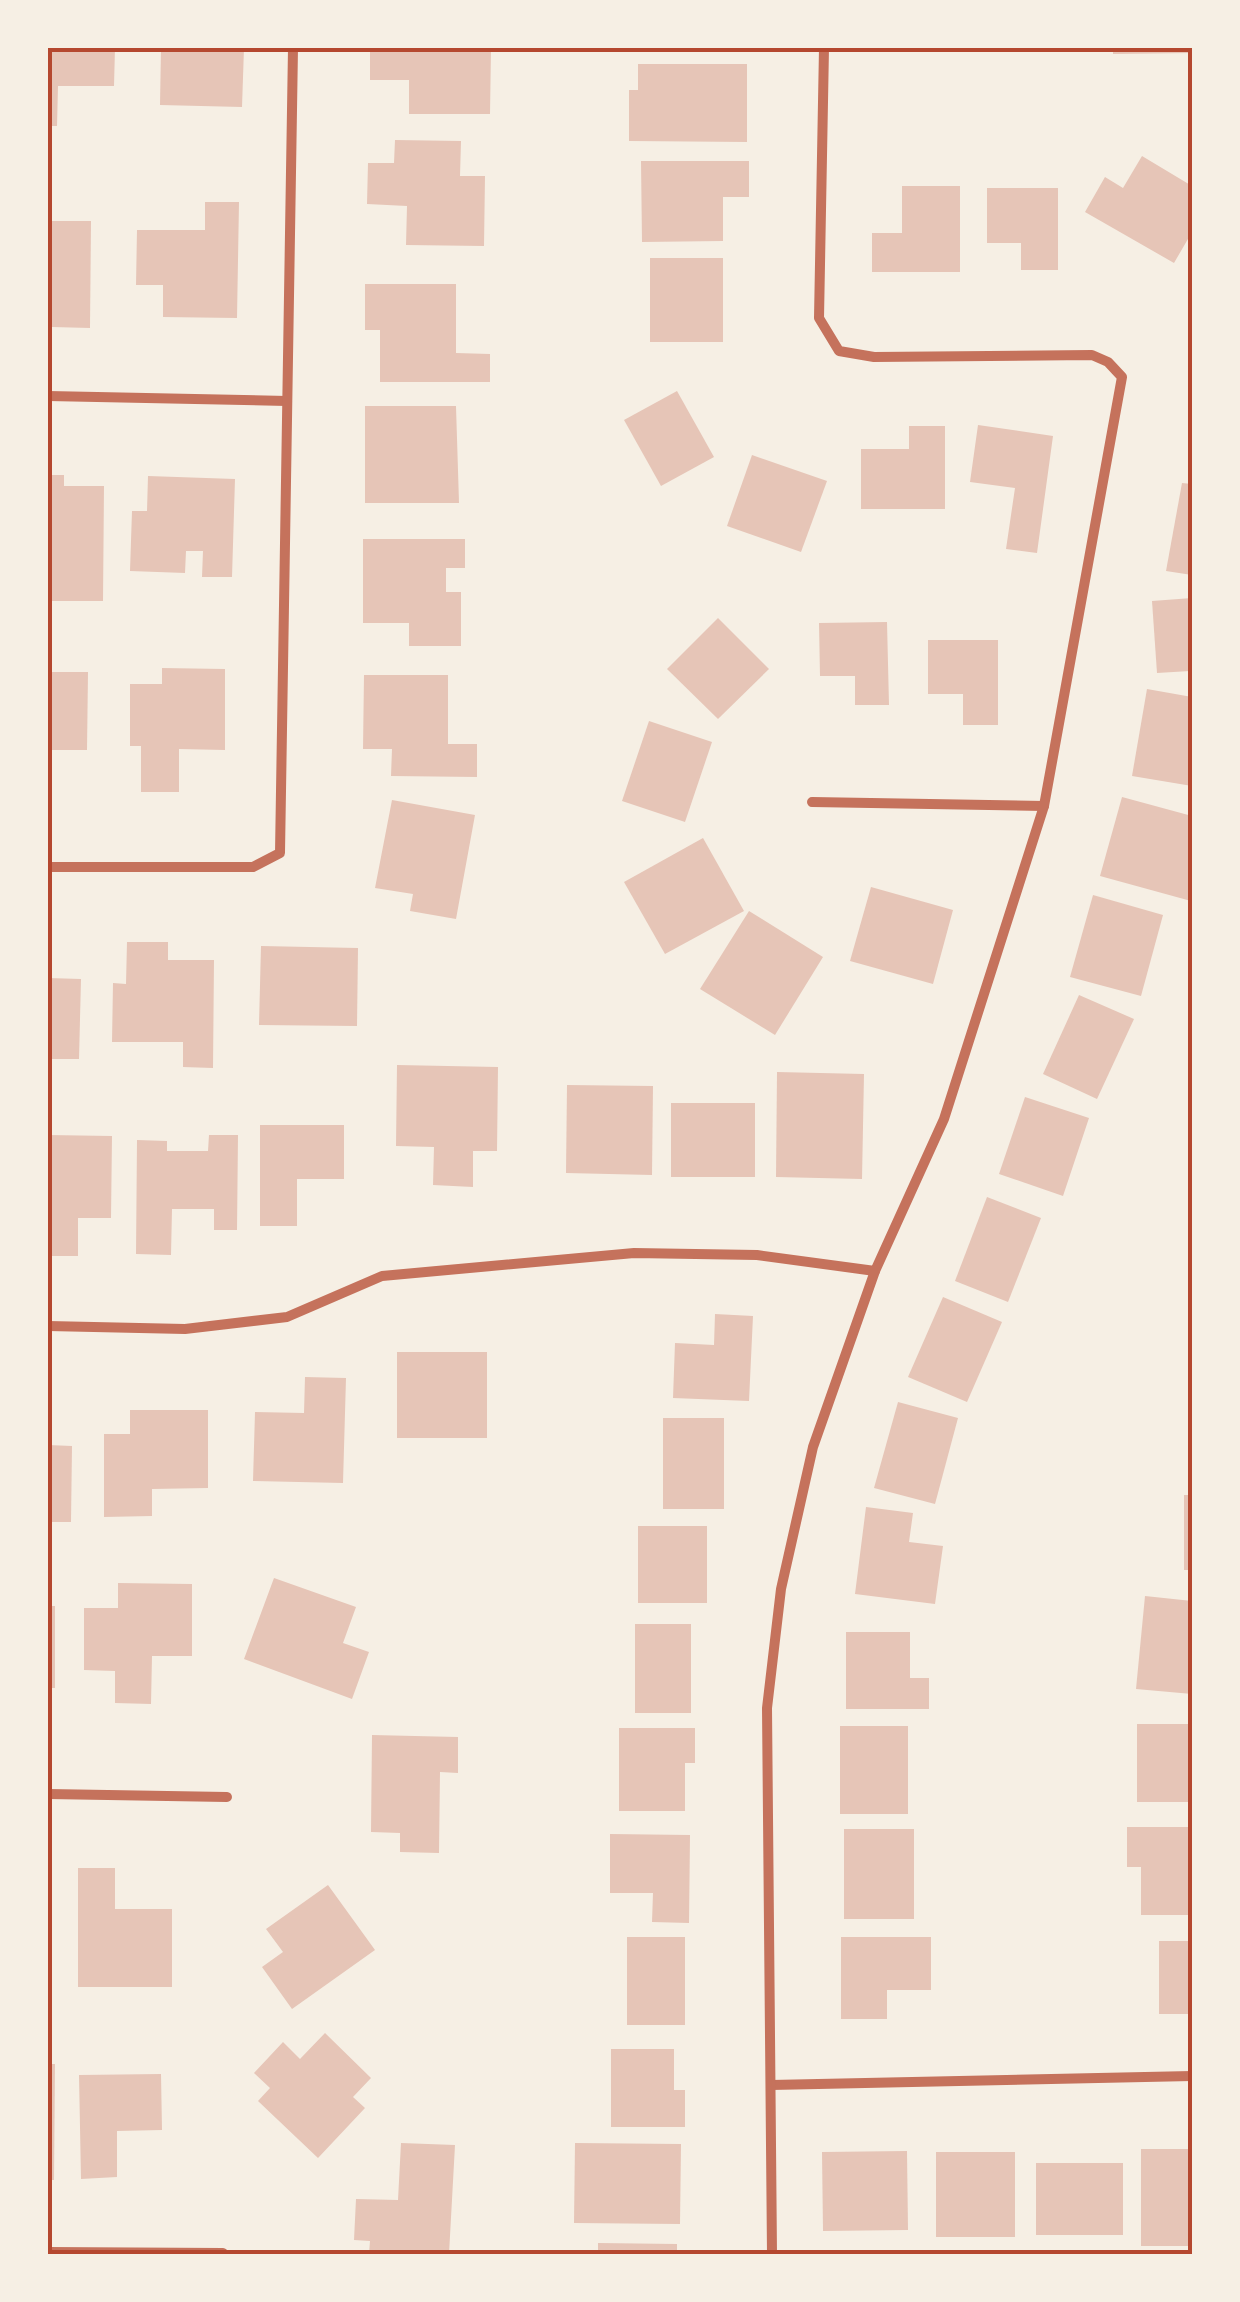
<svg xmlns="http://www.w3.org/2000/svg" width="1240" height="2302" font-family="'Sofia Sans Condensed',sans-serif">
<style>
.building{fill:#e6c5b7}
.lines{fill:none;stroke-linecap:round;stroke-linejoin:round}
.minor{stroke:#c5725c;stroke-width:10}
.neatline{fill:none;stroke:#b5482f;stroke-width:4}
</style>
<rect width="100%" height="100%" fill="#f6efe4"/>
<g class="building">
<path d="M 48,48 L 115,48 L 114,86 L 58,86 L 57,126 L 48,126 Z"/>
<path d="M 161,48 L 244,48 L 242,107 L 160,105 Z"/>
<path d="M 370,48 L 491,48 L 490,114 L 409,114 L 409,80 L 370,80 Z"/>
<path d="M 1113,48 L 1192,48 L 1192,53 L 1113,54 Z"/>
<path d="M 638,64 L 747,64 L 747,142 L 629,141 L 629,90 L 638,90 Z"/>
<path d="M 395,140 L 461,141 L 460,176 L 485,176 L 484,246 L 406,245 L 407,206 L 367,204 L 368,163 L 394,163 Z"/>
<path d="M 1142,156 L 1192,186 L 1192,232 L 1174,263 L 1085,212 L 1105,177 L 1123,188 Z"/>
<path d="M 641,161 L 749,161 L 749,197 L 723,197 L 723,241 L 642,242 Z"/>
<path d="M 902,186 L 960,186 L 960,272 L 872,272 L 872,233 L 902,233 Z"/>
<path d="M 987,188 L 1058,188 L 1058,270 L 1021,270 L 1021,243 L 987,243 Z"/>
<path d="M 205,202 L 239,202 L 237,318 L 163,317 L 163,285 L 136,285 L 137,230 L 205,230 Z"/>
<path d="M 48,221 L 91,221 L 90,328 L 52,327 Z"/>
<rect x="650" y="258" width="73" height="84"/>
<path d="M 365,284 L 456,284 L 456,353 L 490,354 L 490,382 L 380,382 L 380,330 L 365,330 Z"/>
<path d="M 677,391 L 714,457 L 661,486 L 624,420 Z"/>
<path d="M 365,406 L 456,406 L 459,503 L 365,503 Z"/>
<path d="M 978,425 L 1053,436 L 1037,553 L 1006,549 L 1015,488 L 970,482 Z"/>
<path d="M 909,426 L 945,426 L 945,509 L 861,509 L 861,449 L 909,449 Z"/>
<path d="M 752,455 L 827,481 L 801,552 L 727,526 Z"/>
<path d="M 48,475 L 64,475 L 64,486 L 104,486 L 103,601 L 48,601 Z"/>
<path d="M 148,476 L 235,479 L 232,577 L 202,577 L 203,551 L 186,551 L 185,573 L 130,571 L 132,511 L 147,511 Z"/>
<path d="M 1182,483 L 1192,484 L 1192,575 L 1166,571 Z"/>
<path d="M 363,539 L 465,539 L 465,568 L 446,568 L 446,592 L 461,592 L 461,646 L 409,646 L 409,623 L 363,623 Z"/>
<path d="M 1192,598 L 1190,671 L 1157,673 L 1152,601 Z"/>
<path d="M 718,618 L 769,669 L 718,719 L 667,669 Z"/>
<path d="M 887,622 L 889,705 L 855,705 L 855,676 L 820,676 L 819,623 Z"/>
<path d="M 928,640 L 998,640 L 998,725 L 963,725 L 963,694 L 928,694 Z"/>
<path d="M 162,668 L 225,669 L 225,750 L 179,749 L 179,792 L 141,792 L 141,746 L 130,746 L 130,684 L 162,684 Z"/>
<path d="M 48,672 L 88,672 L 87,750 L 48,750 Z"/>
<path d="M 364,675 L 448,675 L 448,744 L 477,744 L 477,777 L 391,776 L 392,749 L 363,749 Z"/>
<path d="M 1147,689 L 1192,697 L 1192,786 L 1132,776 Z"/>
<path d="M 649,721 L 712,742 L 685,822 L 622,801 Z"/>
<path d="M 1122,797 L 1192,816 L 1191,901 L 1100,876 Z"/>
<path d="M 392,800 L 475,815 L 456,919 L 410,911 L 413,894 L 375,888 Z"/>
<path d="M 703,838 L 744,911 L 665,954 L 624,882 Z"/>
<path d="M 871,887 L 953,910 L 933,984 L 850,961 Z"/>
<path d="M 1093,895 L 1163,915 L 1141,996 L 1070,977 Z"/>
<path d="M 749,911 L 823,957 L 775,1035 L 700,989 Z"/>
<path d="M 127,942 L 168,942 L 168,960 L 214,960 L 213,1068 L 183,1067 L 183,1042 L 112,1042 L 113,983 L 126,984 Z"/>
<path d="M 261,946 L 358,948 L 357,1026 L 259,1025 Z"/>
<path d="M 48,978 L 81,979 L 79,1059 L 48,1059 Z"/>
<path d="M 1079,995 L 1134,1019 L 1097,1099 L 1043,1074 Z"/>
<path d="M 397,1065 L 498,1067 L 497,1151 L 473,1151 L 473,1187 L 433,1185 L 434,1147 L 396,1146 Z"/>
<path d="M 777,1072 L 864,1074 L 862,1179 L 776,1177 Z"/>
<path d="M 567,1085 L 653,1086 L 652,1175 L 566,1173 Z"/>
<path d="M 1025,1097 L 1089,1118 L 1063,1196 L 999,1174 Z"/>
<rect x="671" y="1103" width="84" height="74"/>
<path d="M 260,1125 L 344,1125 L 344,1179 L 297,1179 L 297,1226 L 260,1226 Z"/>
<path d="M 48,1135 L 112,1136 L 111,1218 L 78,1218 L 78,1256 L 48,1256 Z"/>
<path d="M 209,1135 L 238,1135 L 237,1230 L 214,1230 L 214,1209 L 172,1209 L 171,1255 L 136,1254 L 137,1140 L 167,1141 L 167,1151 L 208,1151 Z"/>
<path d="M 987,1197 L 1041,1218 L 1008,1302 L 955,1281 Z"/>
<path d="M 943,1297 L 1002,1322 L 967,1402 L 908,1377 Z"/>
<path d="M 715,1314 L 753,1316 L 749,1401 L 673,1398 L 675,1343 L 714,1345 Z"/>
<rect x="397" y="1352" width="90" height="86"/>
<path d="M 305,1377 L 346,1378 L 343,1483 L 253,1481 L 255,1412 L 304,1413 Z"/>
<path d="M 898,1402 L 958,1418 L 935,1504 L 874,1488 Z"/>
<path d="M 130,1410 L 208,1410 L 208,1488 L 152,1489 L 152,1516 L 104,1517 L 104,1434 L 130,1434 Z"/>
<rect x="663" y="1418" width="61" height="91"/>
<path d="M 48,1445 L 72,1446 L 71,1522 L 48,1522 Z"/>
<rect x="1184" y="1495" width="8" height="75"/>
<path d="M 866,1507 L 913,1513 L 909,1542 L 943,1546 L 935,1604 L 855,1594 Z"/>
<rect x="638" y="1526" width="69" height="77"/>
<path d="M 274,1578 L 356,1607 L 343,1643 L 369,1652 L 352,1699 L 244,1659 Z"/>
<path d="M 118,1583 L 192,1584 L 192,1656 L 152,1656 L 151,1704 L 115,1703 L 115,1671 L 84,1670 L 84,1608 L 118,1608 Z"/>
<path d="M 1145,1596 L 1192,1601 L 1192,1694 L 1136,1689 Z"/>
<rect x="48" y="1606" width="7" height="82"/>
<rect x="635" y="1624" width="56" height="89"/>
<path d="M 846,1632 L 910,1632 L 910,1678 L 929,1678 L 929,1709 L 846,1709 Z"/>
<path d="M 1137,1724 L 1192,1724 L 1191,1802 L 1137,1802 Z"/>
<rect x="840" y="1726" width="68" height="88"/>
<path d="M 619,1728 L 695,1728 L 695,1763 L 685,1763 L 685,1811 L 619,1811 Z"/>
<path d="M 372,1735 L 458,1737 L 458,1773 L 440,1772 L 439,1853 L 400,1852 L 400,1833 L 371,1832 Z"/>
<path d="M 1127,1827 L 1192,1827 L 1192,1915 L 1141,1915 L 1141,1867 L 1127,1867 Z"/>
<rect x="844" y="1829" width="70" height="90"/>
<path d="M 610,1834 L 690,1835 L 689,1923 L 652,1922 L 653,1893 L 610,1893 Z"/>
<path d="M 78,1868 L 115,1868 L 115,1909 L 172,1909 L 172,1987 L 78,1987 Z"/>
<path d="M 328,1885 L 375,1950 L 292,2009 L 262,1967 L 283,1952 L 266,1929 Z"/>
<rect x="627" y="1937" width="58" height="88"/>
<path d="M 841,1937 L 931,1937 L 931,1990 L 887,1990 L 887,2019 L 841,2019 Z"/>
<rect x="1159" y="1941" width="33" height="73"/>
<path d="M 325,2033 L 371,2078 L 353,2097 L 365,2108 L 318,2158 L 258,2101 L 270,2088 L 254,2073 L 283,2042 L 300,2059 Z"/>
<path d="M 611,2049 L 674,2049 L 674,2090 L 685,2090 L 685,2127 L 611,2127 Z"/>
<path d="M 48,2064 L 55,2064 L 54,2180 L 48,2180 Z"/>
<path d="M 161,2074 L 162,2130 L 117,2131 L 117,2177 L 81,2179 L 79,2075 Z"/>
<path d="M 401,2143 L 455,2145 L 449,2254 L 369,2254 L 370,2241 L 354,2240 L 356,2199 L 398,2200 Z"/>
<path d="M 575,2143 L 681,2144 L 680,2224 L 574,2223 Z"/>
<rect x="1141" y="2149" width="51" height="97"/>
<path d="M 907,2151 L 908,2230 L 823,2231 L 822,2152 Z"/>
<rect x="936" y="2152" width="79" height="85"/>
<rect x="1036" y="2163" width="87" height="72"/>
<path d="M 598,2243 L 677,2244 L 677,2254 L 598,2254 Z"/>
</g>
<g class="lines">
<g class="minor">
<path d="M 48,396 L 287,401"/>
<path d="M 812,802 L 1044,806"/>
<path d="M 48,867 L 253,867 L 280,853 L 293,48"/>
<path d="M 48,1326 L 185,1329 L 287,1317 L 382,1276 L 634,1253 L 757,1255 L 875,1271"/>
<path d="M 48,1794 L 227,1797"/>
<path d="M 771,2085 L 1192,2076"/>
<path d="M 48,2252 L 223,2253"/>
<path d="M 772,2254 L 767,1708 L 781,1589 L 813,1447 L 875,1271 L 944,1119 L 1044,806 L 1122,377 L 1108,362 L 1092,355 L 874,357 L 839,351 L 819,318 L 824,48"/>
</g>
</g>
<rect width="1240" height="2302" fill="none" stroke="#f6efe4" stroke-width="100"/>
<rect x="50" y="50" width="1140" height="2202" class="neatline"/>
</svg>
